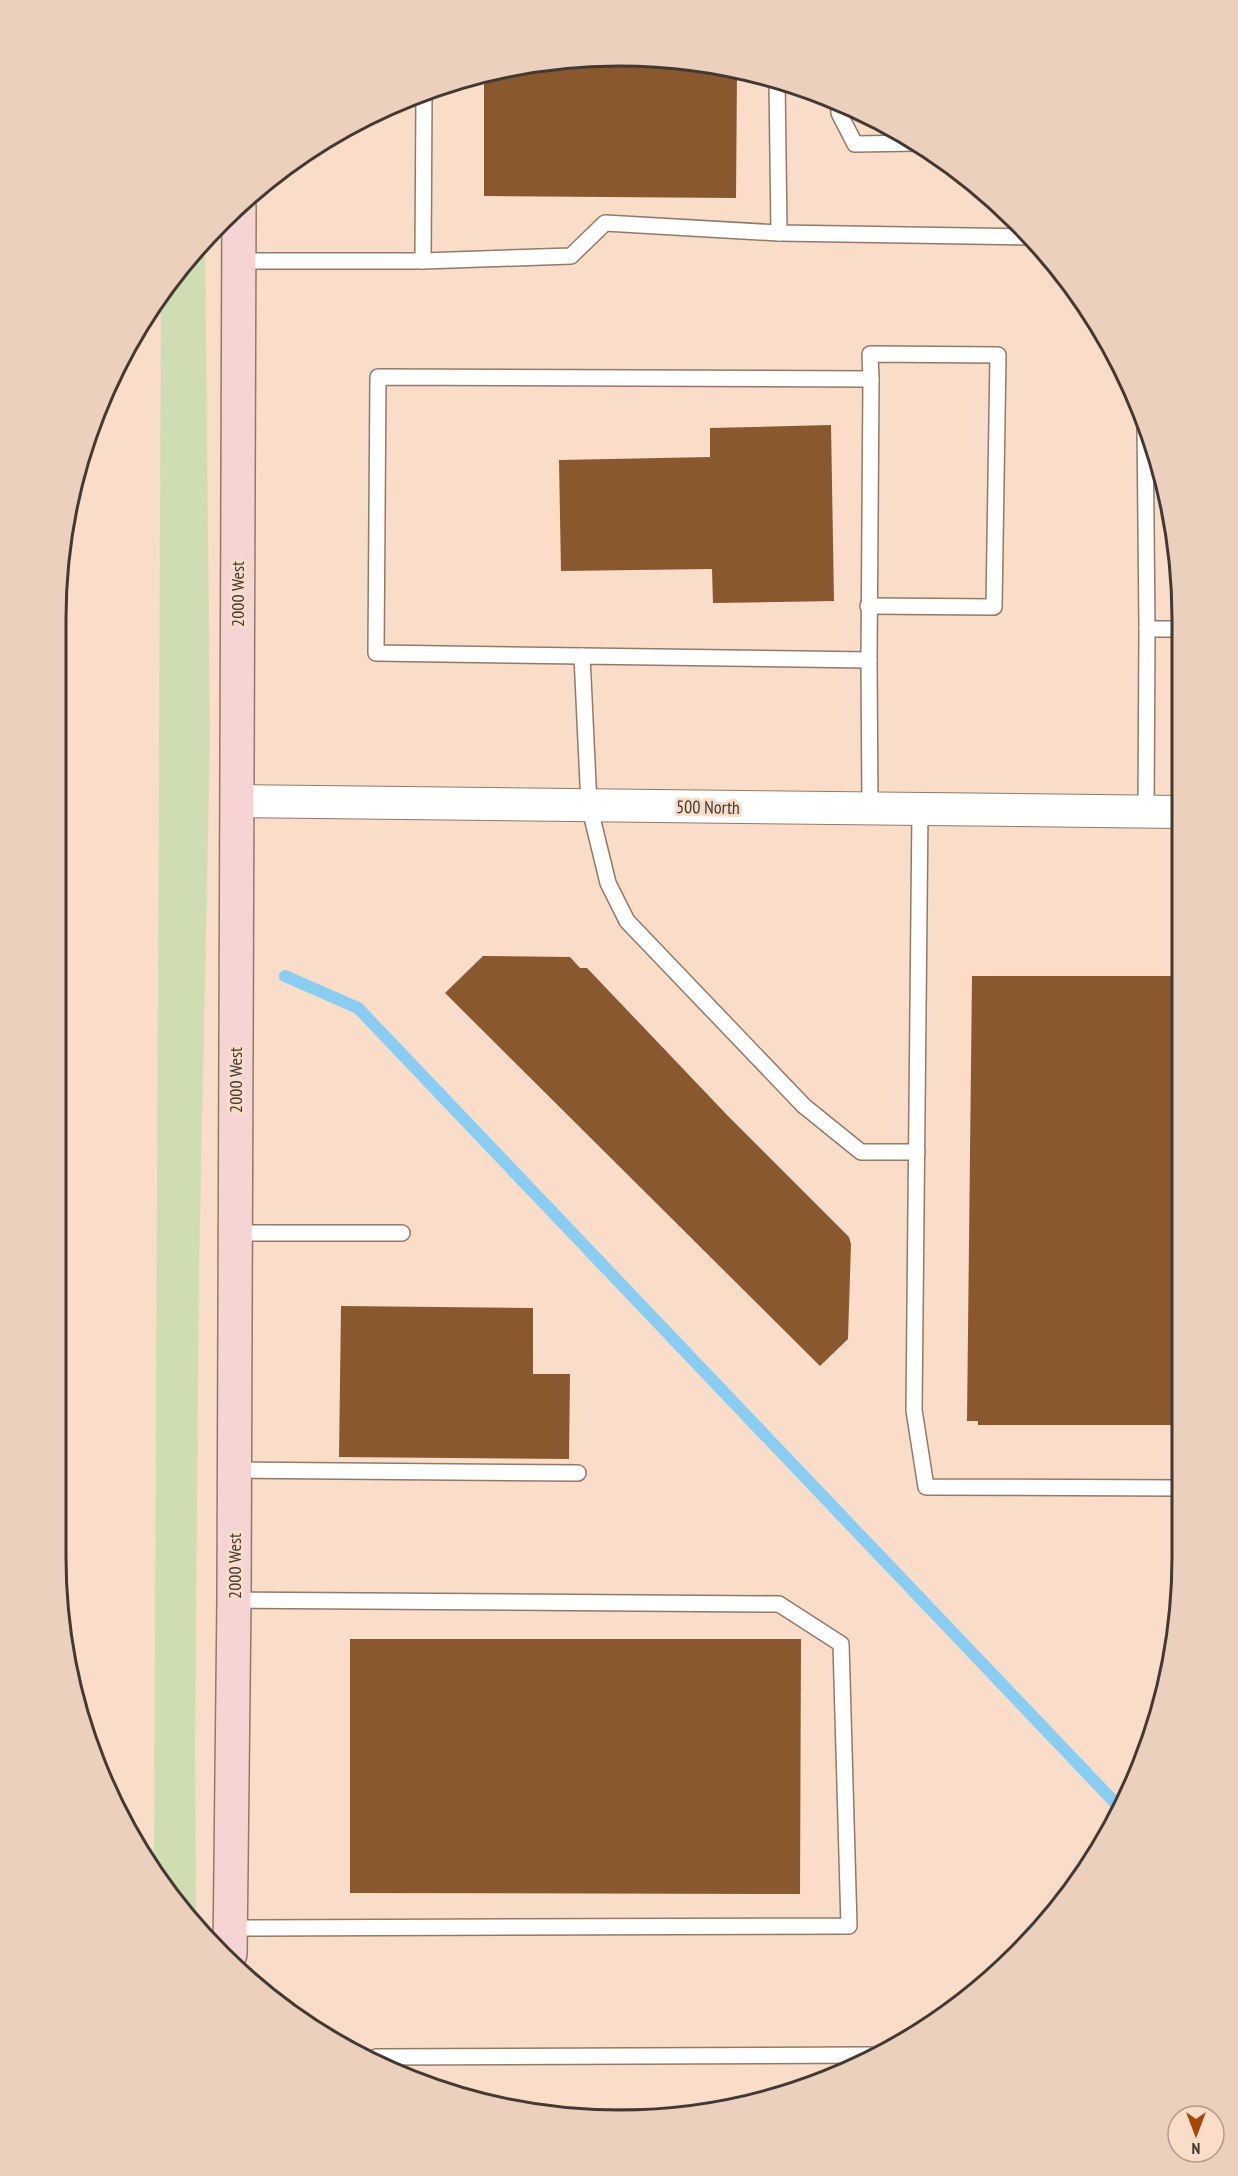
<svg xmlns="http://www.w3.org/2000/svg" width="1238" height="2176" font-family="'PT Sans Narrow',sans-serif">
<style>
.green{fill:#ceddb2}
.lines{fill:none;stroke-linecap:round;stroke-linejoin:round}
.stream{stroke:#89cdf2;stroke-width:12}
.building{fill:#8a582f}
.lane-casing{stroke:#927a68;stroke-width:18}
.street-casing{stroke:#927a68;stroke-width:34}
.secondary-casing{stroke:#927a68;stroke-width:36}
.lane{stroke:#fff;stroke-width:15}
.street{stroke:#fff;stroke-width:32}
.secondary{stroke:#f6d4d4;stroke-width:33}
.labels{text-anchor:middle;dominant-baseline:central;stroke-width:6;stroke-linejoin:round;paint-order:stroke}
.street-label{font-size:18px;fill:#443932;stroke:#f9ddc9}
.rim{fill:none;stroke:#443932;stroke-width:3}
</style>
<rect width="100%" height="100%" fill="#f9ddc9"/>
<path class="green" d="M 205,239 L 210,736 L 199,1269 L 195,1746 L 196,1923 L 172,1900 L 154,1866 L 161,296 L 196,247 Z"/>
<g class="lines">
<path class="stream" d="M 285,976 L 358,1008 L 1121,1809"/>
</g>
<g class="building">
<path d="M 582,57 L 693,60 L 737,71 L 736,198 L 484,196 L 484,73 Z"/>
<path d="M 831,425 L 834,601 L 713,603 L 712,569 L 561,571 L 559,460 L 710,457 L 710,428 Z"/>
<path d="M 483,956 L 570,957 L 580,968 L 587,968 L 728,1116 L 849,1237 L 851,1244 L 848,1339 L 820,1366 L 445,993 Z"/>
<path d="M 972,976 L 1179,976 L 1181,1425 L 978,1425 L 978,1421 L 967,1421 Z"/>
<path d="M 341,1306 L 533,1308 L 533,1374 L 570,1374 L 569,1459 L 339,1457 Z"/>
<path d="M 350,1639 L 801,1639 L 800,1894 L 350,1893 Z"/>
<path d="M 700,2108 L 656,2119 L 568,2111 L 569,2109 Z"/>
</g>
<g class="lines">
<defs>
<g id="lane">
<path d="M 777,80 L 779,233 L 1031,237"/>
<path d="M 839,103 L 839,113 L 855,144 L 917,143"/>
<path d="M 239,261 L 423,261 L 571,256 L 605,223 L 779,233"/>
<path d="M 423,261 L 424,93"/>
<path d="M 1145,423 L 1147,629"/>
<path d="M 868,606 L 994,607 L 998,355 L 870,354 L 871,379"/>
<path d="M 582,656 L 376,653 L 378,377 L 871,379 L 869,660"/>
<path d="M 870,809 L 869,660 L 582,656 L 589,805 L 608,883 L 627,921 L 804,1106 L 861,1152 L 917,1152"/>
<path d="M 920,809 L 914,1410 L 926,1487 L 1181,1488"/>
<path d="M 1146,812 L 1147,629 L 1178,629"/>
<path d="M 235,1233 L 402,1233"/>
<path d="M 234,1470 L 578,1473"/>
<path d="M 230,1928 L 849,1926 L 841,1644 L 779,1604 L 234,1600"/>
<path d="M 376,2057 L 870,2055"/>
</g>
<path id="street" d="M 237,801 L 1179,812"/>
<path id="secondary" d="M 230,1954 L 234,1600 L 239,207"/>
</defs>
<use href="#lane" class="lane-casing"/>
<use href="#street" class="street-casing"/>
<use href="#secondary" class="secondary-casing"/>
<use href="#lane" class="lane"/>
<use href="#street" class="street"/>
<use href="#secondary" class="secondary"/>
</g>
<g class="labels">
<g class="street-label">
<text transform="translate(237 594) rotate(-90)">2000 West</text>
<text transform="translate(708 807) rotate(1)">500 North</text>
<text transform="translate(235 1080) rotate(-90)">2000 West</text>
<text transform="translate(234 1566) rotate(-90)">2000 West</text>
</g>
</g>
<path d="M0 0H1238V2176H0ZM619 66H619A553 553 0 0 1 1172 619V1557A553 553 0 0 1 619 2110H619A553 553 0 0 1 66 1557V619A553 553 0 0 1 619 66Z" fill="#ebd0bd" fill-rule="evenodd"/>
<path class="rim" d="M619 66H619A553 553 0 0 1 1172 619V1557A553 553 0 0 1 619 2110H619A553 553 0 0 1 66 1557V619A553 553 0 0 1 619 66Z"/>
<g transform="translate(1196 2134) rotate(180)"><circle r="28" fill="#f9ddc9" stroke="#b19b8d" stroke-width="1.5"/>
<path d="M0-4.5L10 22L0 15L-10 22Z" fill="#a84607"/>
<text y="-9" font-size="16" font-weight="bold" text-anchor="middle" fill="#443932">N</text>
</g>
</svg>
